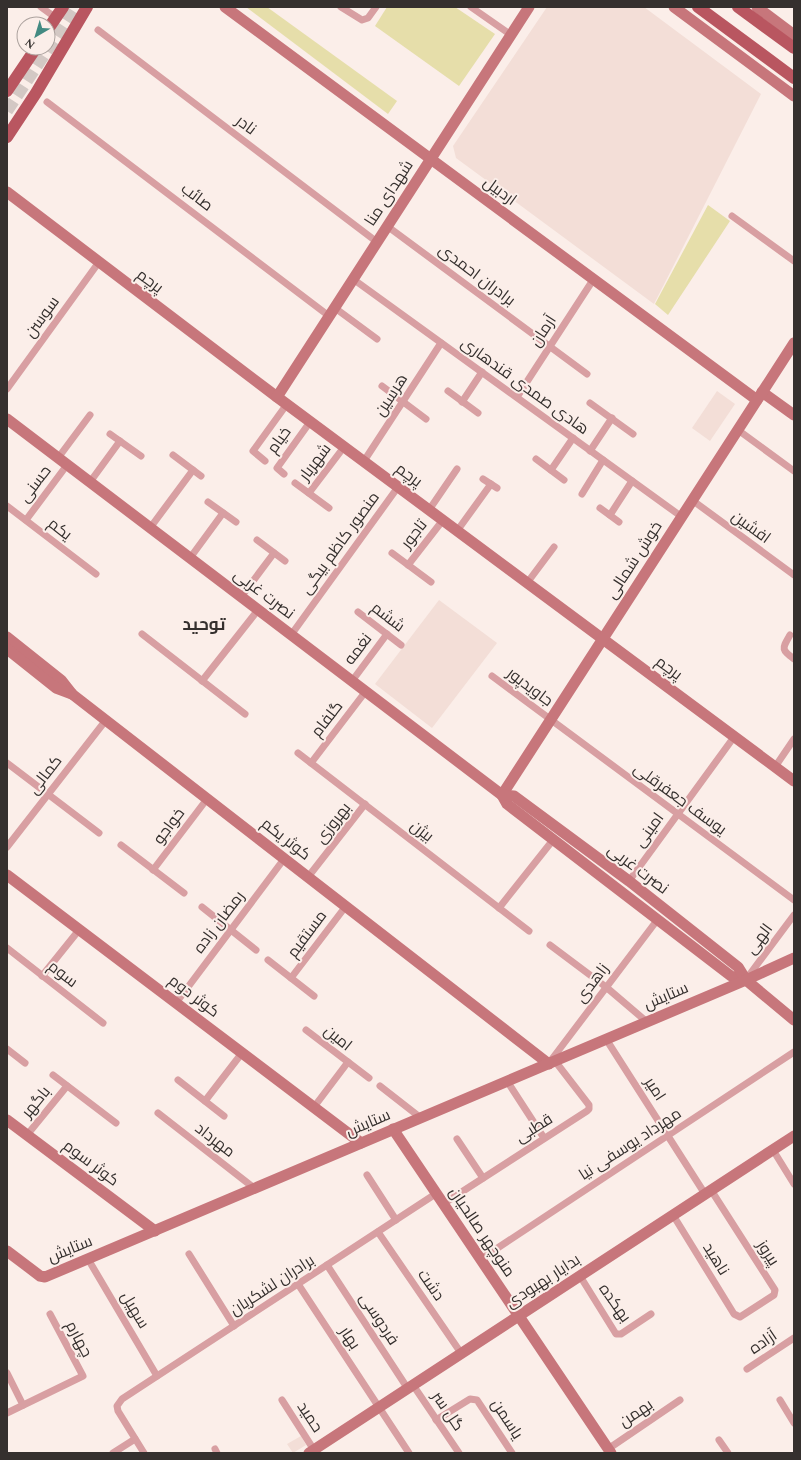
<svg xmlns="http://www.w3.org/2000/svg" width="801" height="1460" font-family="Spectral,Cairo,serif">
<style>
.built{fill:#f3ded7}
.green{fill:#e6deaa}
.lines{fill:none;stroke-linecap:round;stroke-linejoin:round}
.highway-tunnel{stroke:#d3c8c4;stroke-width:12;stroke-dasharray:12 6;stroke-linecap:butt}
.street{stroke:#d89fa2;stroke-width:7}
.secondary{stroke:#c7767b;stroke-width:11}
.primary{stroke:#b95660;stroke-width:12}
.labels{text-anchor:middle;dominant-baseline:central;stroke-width:4;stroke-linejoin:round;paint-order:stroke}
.street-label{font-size:16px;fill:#35302e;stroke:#fbeee9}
.neighbourhood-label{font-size:17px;font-weight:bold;fill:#35302e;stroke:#fbeee9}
</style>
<rect width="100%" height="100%" fill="#fbeee9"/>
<g class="built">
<path d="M 547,7 L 644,7 L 761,94 L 654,304 L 456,158 L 453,146 Z"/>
<path d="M 717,391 L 735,404 L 710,441 L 692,428 Z"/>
<path d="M 439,600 L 497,643 L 432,728 L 375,684 Z"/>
<path d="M 301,1436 L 306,1445 L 293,1453 L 287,1444 Z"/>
</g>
<g class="green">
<path d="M 246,7 L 267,7 L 397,101 L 388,114 Z"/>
<path d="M 387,7 L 455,7 L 495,34 L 459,86 L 375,26 Z"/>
<path d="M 708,205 L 730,221 L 668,315 L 655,304 Z"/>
</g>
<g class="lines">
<path class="highway-tunnel" d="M 7,111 L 76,7"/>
<g class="street">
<path d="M 41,7 L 56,18"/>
<path d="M 341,7 L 362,20 L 368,18 L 376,7"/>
<path d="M 471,7 L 511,35"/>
<path d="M 98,30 L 377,242"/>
<path d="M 47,102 L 329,316"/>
<path d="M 732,216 L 794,261"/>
<path d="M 387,226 L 587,374"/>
<path d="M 353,279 L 682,517"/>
<path d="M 335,308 L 377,339"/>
<path d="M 382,386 L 426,419"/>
<path d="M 7,389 L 99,262"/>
<path d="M 448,391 L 478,413"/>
<path d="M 517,397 L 593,280"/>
<path d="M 462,402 L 482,372"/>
<path d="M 590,403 L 633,434"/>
<path d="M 738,430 L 794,471"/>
<path d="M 110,434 L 141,456"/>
<path d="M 590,451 L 612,418"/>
<path d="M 173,455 L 201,476"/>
<path d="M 58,458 L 90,415"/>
<path d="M 536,459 L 564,480"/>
<path d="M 265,461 L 253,451 L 287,404"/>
<path d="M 364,461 L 441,343"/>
<path d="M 551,470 L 573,438"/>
<path d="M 284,474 L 277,468 L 310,422"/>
<path d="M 483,479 L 497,488"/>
<path d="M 90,482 L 120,441"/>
<path d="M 295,483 L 329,508"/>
<path d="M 309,493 L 344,447"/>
<path d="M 582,494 L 603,460"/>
<path d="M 692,500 L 794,575"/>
<path d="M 208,502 L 236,522"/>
<path d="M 7,506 L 96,574"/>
<path d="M 600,508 L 619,522"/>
<path d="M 429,510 L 457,469"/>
<path d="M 610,515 L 632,481"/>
<path d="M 26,520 L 67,465"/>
<path d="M 150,528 L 193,470"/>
<path d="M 457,531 L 491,484"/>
<path d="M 257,540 L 285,561"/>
<path d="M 392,553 L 431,582"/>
<path d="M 190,558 L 223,513"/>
<path d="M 408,565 L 443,520"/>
<path d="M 527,583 L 554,547"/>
<path d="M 241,597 L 274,553"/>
<path d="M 358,612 L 401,645"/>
<path d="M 142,634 L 245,714"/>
<path d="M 291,635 L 398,487"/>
<path d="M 790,635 C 782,649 781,649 794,659"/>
<path d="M 492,676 L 794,900"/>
<path d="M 202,681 L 258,610"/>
<path d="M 352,681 L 387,634"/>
<path d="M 298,753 L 529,931"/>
<path d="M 7,763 L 99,833"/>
<path d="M 311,763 L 366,691"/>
<path d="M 775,767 L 794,739"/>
<path d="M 121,845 L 184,893"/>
<path d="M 7,847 L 106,720"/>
<path d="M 153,870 L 207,799"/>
<path d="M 308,877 L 365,804"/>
<path d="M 629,881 L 734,737"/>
<path d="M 202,907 L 256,950"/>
<path d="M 499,908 L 553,840"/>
<path d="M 550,945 L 606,987 L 647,1022"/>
<path d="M 7,948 L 103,1023"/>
<path d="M 268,960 L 314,996"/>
<path d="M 42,976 L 79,930"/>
<path d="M 291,978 L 346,906"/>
<path d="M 747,978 L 794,915"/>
<path d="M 176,1003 L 284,859"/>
<path d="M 306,1030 L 369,1078"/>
<path d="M 606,1039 L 705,1194"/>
<path d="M 7,1049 L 25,1063"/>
<path d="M 549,1063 L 658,919"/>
<path d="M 53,1075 L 116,1123"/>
<path d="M 178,1080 L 224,1116"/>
<path d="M 507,1081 L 544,1138"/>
<path d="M 380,1086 L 421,1118"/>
<path d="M 205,1101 L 242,1053"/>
<path d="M 314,1107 L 348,1062"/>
<path d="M 158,1113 L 254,1188"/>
<path d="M 27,1135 L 67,1086"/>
<path d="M 457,1139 L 483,1178"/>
<path d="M 773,1150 L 794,1184"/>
<path d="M 367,1175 L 396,1220"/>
<path d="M 443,1204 L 587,1111 L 589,1109 L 589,1105 L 555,1061"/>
<path d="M 673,1215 L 734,1314 L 740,1317 L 774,1295 L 775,1290 L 711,1190"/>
<path d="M 378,1232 L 461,1353"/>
<path d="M 189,1254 L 234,1326"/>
<path d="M 88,1259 L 157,1376"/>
<path d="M 481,1259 L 794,1052"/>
<path d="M 327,1265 L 408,1389"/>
<path d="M 580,1276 L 616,1334 L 621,1334 L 651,1314"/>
<path d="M 298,1284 L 409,1453"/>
<path d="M 747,1369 L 794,1338"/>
<path d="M 7,1373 L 23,1405"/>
<path d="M 413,1385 L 459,1453"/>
<path d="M 282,1400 L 314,1450"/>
<path d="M 780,1400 L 794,1423"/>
<path d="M 7,1413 L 83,1376 L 50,1314"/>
<path d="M 436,1420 L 470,1399 L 477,1400 L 512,1453"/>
<path d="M 719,1440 L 728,1453"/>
<path d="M 215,1449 L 217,1453"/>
<path d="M 608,1449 L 680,1400"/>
<path d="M 113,1453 L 135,1439"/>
<path d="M 144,1453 L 118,1411 L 117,1406 L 122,1399 L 437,1193"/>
</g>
<g class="secondary">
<path d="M 225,7 L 757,400"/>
<path d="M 674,7 L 794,96"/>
<path d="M 757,7 L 794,35"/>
<path d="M 7,192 L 277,397 L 794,781"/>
<path d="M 762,392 L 794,415"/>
<path d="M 277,397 L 529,7"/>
<path d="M 7,419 L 502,795 L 507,804 L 731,976 L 746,980"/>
<path d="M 7,637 L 61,680 L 72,694 L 549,1064"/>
<path d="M 7,649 L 56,688 L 72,694"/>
<path d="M 502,795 L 794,343"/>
<path d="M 502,795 L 514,796 L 629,881 L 738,967 L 746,980 L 794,1020"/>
<path d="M 7,875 L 361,1143"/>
<path d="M 7,1120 L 155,1231"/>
<path d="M 393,1129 L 611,1453"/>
<path d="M 7,1251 L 40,1276 L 45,1277 L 746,980 L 794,958"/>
<path d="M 309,1453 L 794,1136"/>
</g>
<g class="primary">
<path d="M 698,7 L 794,78"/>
<path d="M 738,7 L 794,48"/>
<path d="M 48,29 L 63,7"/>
<path d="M 7,91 L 36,48"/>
<path d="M 7,137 L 36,93 L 87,7"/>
</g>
</g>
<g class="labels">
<g class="street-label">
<text transform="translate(246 125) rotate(37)">نادر</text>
<text transform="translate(500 191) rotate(36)">اردبیل</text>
<text transform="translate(389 193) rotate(-57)">شهدای منا</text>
<text transform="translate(197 197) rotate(37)">صائب</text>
<text transform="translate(477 275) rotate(37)">برادران احمدی</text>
<text transform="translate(150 281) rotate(37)">پرچم</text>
<text transform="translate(42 317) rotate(-54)">سوسن</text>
<text transform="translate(543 331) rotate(-57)">آرمان</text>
<text transform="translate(525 386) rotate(36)">هادی صمدی قندهاری</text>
<text transform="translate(391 395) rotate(-57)">هرسین</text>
<text transform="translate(279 440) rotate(-54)">خیام</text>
<text transform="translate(315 462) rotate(-53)">شهریار</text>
<text transform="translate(409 475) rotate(37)">پرچم</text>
<text transform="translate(35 484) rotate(-53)">حسنی</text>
<text transform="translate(751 527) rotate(36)">افشین</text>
<text transform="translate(60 529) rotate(38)">یکم</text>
<text transform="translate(414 534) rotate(-52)">تاجور</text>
<text transform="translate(340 543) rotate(-54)">منصور کاظم بیگی</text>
<text transform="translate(634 560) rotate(-57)">خوش شمالی</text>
<text transform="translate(264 594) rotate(37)">نصرت غربی</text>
<text transform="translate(388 617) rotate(38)">ششم</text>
<text transform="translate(358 649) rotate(-53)">نغمه</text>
<text transform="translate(669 668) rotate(37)">پرچم</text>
<text transform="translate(530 687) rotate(37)">جاویدپور</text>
<text transform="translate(327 719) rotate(-52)">گلفام</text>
<text transform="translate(45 775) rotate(-52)">کمالی</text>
<text transform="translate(680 799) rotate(36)">یوسف جعفرقلی</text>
<text transform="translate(333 823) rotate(-52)">بهروزی</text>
<text transform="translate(169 826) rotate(-53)">خواجو</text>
<text transform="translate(649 830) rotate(-54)">امینی</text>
<text transform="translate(422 831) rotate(38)">بیژن</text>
<text transform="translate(286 839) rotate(38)">کوثر یکم</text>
<text transform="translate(638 869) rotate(37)">نصرت غربی</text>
<text transform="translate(219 922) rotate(-53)">رمضان زاده</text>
<text transform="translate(307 934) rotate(-53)">مستقیم</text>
<text transform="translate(759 939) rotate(-53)">الهی</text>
<text transform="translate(63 974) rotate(38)">سوم</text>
<text transform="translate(592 983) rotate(-53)">زاهدی</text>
<text transform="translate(194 996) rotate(37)">کوثر دوم</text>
<text transform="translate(666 996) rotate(-23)">ستایش</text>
<text transform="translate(338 1038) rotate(39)">امین</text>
<text transform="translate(655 1089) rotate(57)">امیر</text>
<text transform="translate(36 1102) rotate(-51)">باگهر</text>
<text transform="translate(368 1123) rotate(-23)">ستایش</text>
<text transform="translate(534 1128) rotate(-32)">قطبی</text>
<text transform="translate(215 1140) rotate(38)">مهرداد</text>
<text transform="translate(630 1144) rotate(-33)">مهرداد یوسفی نیا</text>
<text transform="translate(91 1163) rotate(37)">کوثر سوم</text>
<text transform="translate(482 1232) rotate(56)">منوچهر صالحیان</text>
<text transform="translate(70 1249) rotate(-22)">ستایش</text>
<text transform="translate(768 1253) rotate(57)">پیروز</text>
<text transform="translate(716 1259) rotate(58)">ناهید</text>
<text transform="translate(543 1281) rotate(-33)">بدایار بهبودی</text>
<text transform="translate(272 1285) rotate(-33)">برادران لشکریان</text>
<text transform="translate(431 1285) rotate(55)">دشت</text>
<text transform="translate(615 1303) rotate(55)">بهکده</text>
<text transform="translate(135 1310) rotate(59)">سهیل</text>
<text transform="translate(379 1319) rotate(57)">فردوسی</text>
<text transform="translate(350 1338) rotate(56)">بهار</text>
<text transform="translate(79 1339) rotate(62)">چهارم</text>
<text transform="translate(763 1342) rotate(-34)">آزاده</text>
<text transform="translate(448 1411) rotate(56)">گل سر</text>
<text transform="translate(636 1413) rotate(-34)">بهمن</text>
<text transform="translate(310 1417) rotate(57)">حمید</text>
<text transform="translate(507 1419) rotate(57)">یاسمن</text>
</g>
<g class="neighbourhood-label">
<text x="204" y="625">توحید</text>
</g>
</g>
<rect width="801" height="1460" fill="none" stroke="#35302e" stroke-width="16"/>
<g transform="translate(36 36) rotate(218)"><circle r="19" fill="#fbeee9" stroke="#aca29e"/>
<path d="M0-3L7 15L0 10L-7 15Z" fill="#438a82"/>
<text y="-6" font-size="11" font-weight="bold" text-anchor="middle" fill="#35302e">N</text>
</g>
</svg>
